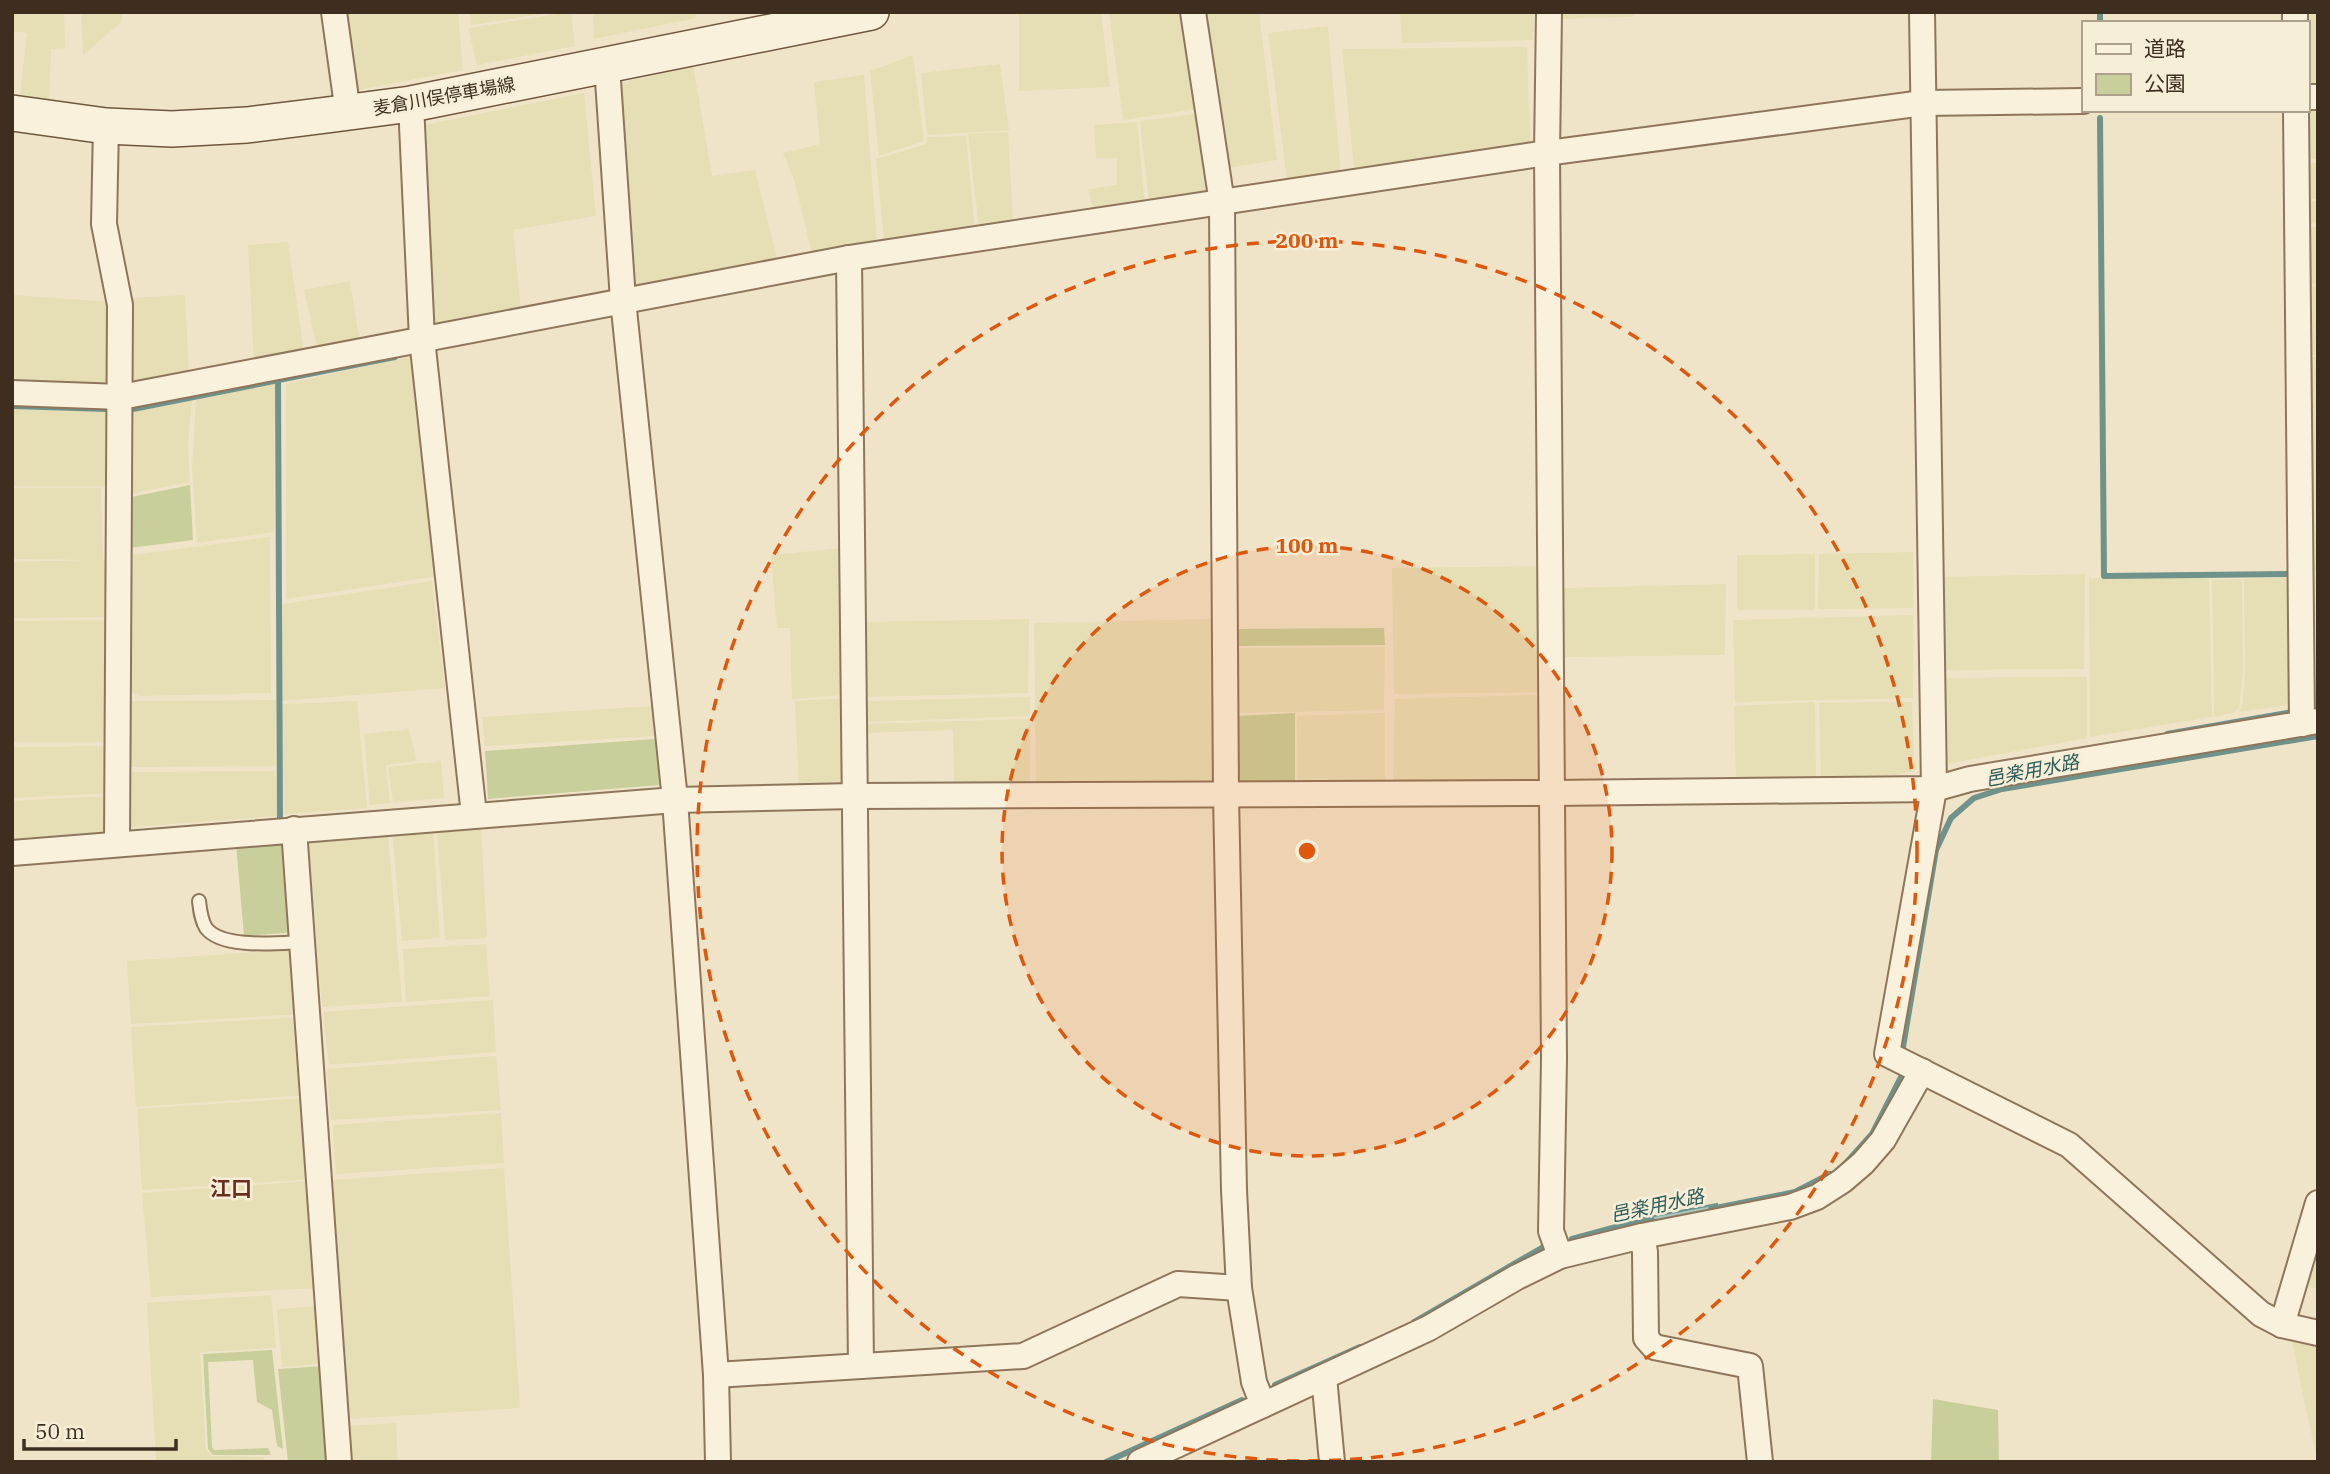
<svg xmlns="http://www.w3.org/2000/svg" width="2330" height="1474" font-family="'IBM Plex Serif','Noto Sans JP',serif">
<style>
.farmland{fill:#e6deb5}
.green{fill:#c9cf9b}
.water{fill:#a9c4bc;stroke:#6f938a;stroke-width:2}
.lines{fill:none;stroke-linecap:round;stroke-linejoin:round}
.stream{stroke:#6f938a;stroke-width:6}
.service-casing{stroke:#8d765c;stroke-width:16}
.minor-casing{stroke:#8d765c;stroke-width:28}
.secondary-casing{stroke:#6f573f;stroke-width:38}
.service{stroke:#faf1dc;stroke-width:12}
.minor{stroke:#faf1dc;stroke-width:24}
.secondary{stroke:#faf1dc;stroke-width:35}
.ring{fill:none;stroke:#df570d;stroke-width:3.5;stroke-dasharray:12 9}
.labels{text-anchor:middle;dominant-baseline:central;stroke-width:5;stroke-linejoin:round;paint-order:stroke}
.street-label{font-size:18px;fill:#3d2e20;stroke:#f7eed8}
.water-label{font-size:19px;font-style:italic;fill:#2f5d5a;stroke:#f7eed8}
.quarter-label{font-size:21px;font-weight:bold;fill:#6b2e1e;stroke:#f7eed8}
.centre{fill:#df570d;stroke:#f7eed8;stroke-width:3.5}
.ring-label{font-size:21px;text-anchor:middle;font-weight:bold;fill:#df570d;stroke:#f7eed8;stroke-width:5;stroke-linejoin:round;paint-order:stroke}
</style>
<rect width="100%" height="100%" fill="#f0e4c8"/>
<g class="farmland">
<path d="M 12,12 L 64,12 L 65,48 L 51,49 L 49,106 L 19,102 L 27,33 L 12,31 Z"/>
<path d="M 81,12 L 122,12 L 122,17 L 121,22 L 83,55 Z"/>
<path d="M 339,12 L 458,12 L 463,70 L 352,91 Z"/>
<path d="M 470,12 L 554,12 L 471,25 Z"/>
<path d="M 571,12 L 575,46 L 477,65 L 468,28 Z"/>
<path d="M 593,12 L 695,12 L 696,18 L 594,39 Z"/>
<path d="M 1019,12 L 1101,12 L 1110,87 L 1019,91 Z"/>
<path d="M 1109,12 L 1183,12 L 1197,109 L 1123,120 Z"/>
<path d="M 1202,12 L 1259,12 L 1277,160 L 1226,168 Z"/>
<path d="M 1400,12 L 1534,12 L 1533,40 L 1402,43 Z"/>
<path d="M 1555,12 L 1633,12 L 1633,17 L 1555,19 Z"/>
<path d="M 2306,12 L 2318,12 L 2318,88 L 2307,85 Z"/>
<path d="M 1328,26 L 1341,178 L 1288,187 L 1268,33 Z"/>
<path d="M 1527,47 L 1530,143 L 1354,168 L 1342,49 Z"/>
<path d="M 913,55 L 924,141 L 879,156 L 870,71 Z"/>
<path d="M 1000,64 L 1009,130 L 927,135 L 921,73 Z"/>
<path d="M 693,65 L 712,176 L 755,170 L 778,262 L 631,286 L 618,84 Z"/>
<path d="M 864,75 L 877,244 L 812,253 L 794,179 L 783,153 L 820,144 L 814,82 Z"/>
<path d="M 584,93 L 596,216 L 513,230 L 521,310 L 435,327 L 427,321 L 418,126 Z"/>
<rect x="2307" y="107" width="11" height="52"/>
<path d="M 1202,113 L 1212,195 L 1149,203 L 1140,121 Z"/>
<path d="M 1137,122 L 1145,205 L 1094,212 L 1088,189 L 1117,185 L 1117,158 L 1096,158 L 1094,125 Z"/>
<path d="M 1008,132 L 1013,222 L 979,228 L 968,134 Z"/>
<path d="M 966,136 L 975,230 L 884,242 L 876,159 L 926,144 L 927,137 Z"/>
<path d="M 2305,163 L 2318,163 L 2318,199 L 2306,199 Z"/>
<path d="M 2306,201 L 2318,201 L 2318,223 L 2306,224 Z"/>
<path d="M 2306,227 L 2318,227 L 2318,284 L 2307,284 Z"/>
<path d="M 288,242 L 304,352 L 254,361 L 248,245 Z"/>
<path d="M 350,281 L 360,343 L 318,351 L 304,290 Z"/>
<path d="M 2318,286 L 2318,355 L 2308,355 L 2306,287 Z"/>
<path d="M 12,295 L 110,302 L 108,385 L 12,382 Z"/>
<path d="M 185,295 L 189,373 L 130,382 L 130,298 Z"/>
<path d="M 414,356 L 439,576 L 286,599 L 286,384 Z"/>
<path d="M 2306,357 L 2318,357 L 2318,570 L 2309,570 Z"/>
<path d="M 275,383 L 274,532 L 197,543 L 192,469 L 196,400 Z"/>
<path d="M 192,400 L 188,444 L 190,482 L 130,494 L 133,412 Z"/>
<path d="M 12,409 L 108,412 L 110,486 L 12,486 Z"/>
<path d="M 12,488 L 101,488 L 103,560 L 110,560 L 111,617 L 12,618 L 12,562 L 90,560 L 12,559 Z"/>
<path d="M 270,537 L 271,693 L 139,696 L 132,692 L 125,683 L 125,556 Z"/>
<path d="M 842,548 L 844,695 L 792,699 L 790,628 L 777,628 L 771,555 Z"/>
<path d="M 1913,552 L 1913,608 L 1818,609 L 1819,554 Z"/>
<path d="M 1815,554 L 1815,610 L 1737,610 L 1737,555 Z"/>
<path d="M 1542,566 L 1542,692 L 1394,694 L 1392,568 Z"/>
<path d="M 2085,574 L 2084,669 L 1941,670 L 1939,577 Z"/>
<path d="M 2288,577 L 2292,699 L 2289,705 L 2239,712 L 2242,706 L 2245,674 L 2244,579 Z"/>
<path d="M 2310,577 L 2318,577 L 2318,704 L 2311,705 Z"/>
<path d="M 2089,578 L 2209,578 L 2212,717 L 2090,737 Z"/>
<path d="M 2242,579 L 2243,674 L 2239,708 L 2233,713 L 2214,717 L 2212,580 Z"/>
<path d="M 432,581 L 445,688 L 280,701 L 283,604 Z"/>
<path d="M 1726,584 L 1725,655 L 1565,657 L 1564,588 Z"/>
<path d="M 1913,615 L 1913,698 L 1735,702 L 1733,620 Z"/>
<path d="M 1029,619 L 1028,693 L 865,697 L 866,622 Z"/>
<path d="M 1214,619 L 1213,780 L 1036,783 L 1034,623 Z"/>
<path d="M 112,620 L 109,742 L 12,742 L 12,621 Z"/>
<path d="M 1385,647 L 1384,710 L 1237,713 L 1236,648 Z"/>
<path d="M 2087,677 L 2087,738 L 1946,764 L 1940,678 Z"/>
<path d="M 1539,695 L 1540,780 L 1393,784 L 1395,699 Z"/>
<path d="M 1030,697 L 1030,716 L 863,722 L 863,701 Z"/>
<path d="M 844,698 L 848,785 L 799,788 L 795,701 Z"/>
<path d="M 276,700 L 275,766 L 130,767 L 129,701 Z"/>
<path d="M 357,701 L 367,808 L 284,814 L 282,704 Z"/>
<path d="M 1815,702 L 1816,779 L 1736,780 L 1734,706 Z"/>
<path d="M 1912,702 L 1914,771 L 1897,775 L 1821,777 L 1819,703 Z"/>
<path d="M 652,706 L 654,736 L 485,746 L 482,717 Z"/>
<path d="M 1385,713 L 1385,782 L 1298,782 L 1297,716 Z"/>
<path d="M 1030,719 L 1030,783 L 954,783 L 953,730 L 863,733 L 862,724 Z"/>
<path d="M 409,729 L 417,761 L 386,765 L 390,803 L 370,805 L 364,734 Z"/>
<path d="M 108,746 L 110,793 L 12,798 L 12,747 Z"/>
<path d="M 441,761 L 444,798 L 393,802 L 388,767 Z"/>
<path d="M 275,771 L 277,816 L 131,827 L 132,772 Z"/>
<path d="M 108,796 L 106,832 L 12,839 L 12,801 Z"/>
<path d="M 481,825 L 487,938 L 445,940 L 437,829 Z"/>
<path d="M 433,830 L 440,938 L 402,941 L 392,832 Z"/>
<path d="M 388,833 L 402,1002 L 322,1007 L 307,838 Z"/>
<path d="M 486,944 L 490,996 L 406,1002 L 403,949 Z"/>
<path d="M 299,949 L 303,1014 L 131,1024 L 127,961 Z"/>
<path d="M 493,1000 L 496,1052 L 329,1065 L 323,1012 Z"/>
<path d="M 301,1017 L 307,1095 L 136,1107 L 131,1027 Z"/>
<path d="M 496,1056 L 501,1110 L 331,1120 L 327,1069 Z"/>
<path d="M 305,1098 L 310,1179 L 142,1190 L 137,1109 Z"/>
<path d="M 501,1113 L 504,1163 L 336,1174 L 333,1125 Z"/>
<path d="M 504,1168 L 520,1408 L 348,1419 L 333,1180 Z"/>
<path d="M 310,1181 L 318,1288 L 151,1297 L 142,1193 Z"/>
<path d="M 2318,1225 L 2318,1288 L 2298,1287 Z"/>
<path d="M 271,1295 L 276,1348 L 200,1352 L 206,1450 L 212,1456 L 264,1457 L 265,1462 L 156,1462 L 147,1303 Z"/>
<path d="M 317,1306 L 321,1364 L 282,1367 L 277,1309 Z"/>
<path d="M 2292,1340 L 2318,1344 L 2318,1462 L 2305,1406 Z"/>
<path d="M 396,1423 L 398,1462 L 350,1462 L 348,1426 Z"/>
</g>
<g class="green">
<path d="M 190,485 L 193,540 L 129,548 L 131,497 Z"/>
<path d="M 1384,628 L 1385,645 L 1236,646 L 1236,629 Z"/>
<path d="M 1295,713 L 1295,782 L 1242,782 L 1236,776 L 1236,716 Z"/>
<path d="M 655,739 L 660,785 L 488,799 L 485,751 Z"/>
<path d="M 286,841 L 298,932 L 244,936 L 236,844 Z"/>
<path d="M 272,1350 L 283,1449 L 277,1446 L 272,1410 L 257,1402 L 253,1360 L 208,1362 L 212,1447 L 214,1450 L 268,1448 L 271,1455 L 213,1455 L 208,1449 L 203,1354 Z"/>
<path d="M 324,1366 L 331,1462 L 288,1462 L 278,1369 Z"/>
<path d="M 1933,1399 L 1998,1410 L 1999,1462 L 1931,1462 Z"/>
</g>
<path class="water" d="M 1717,1204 L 1718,1212 L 1646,1226 L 1644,1218 Z"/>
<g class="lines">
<g class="stream">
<path d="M 2100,12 L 2100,23"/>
<path d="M 2100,118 L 2104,576 L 2290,574"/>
<path d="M 278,381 L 280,824"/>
<path d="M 12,406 L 106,409"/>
<path d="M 133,409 L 395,357"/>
<path d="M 2167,734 L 2298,711"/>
<path d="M 1903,1047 L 1936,850 L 1951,818 L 1974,798 L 2002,789 L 2318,736"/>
<path d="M 1845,1164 L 1872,1134 L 1901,1077"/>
<path d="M 1711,1209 L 1795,1192 L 1830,1174"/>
<path d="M 1572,1239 L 1620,1226 L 1652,1220"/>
<path d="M 1414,1322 L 1545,1246"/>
<path d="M 1275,1385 L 1360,1347"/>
<path d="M 1106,1462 L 1242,1400"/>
</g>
<defs>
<path id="service" d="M 199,901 C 200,910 201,920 206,928 C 222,949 278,943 302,942"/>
<g id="minor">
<path d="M 334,12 L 348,113"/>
<path d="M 1193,12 L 1222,203 L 1226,795 L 1234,1190 L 1239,1288 L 1254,1382 L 1263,1405"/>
<path d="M 1549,12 L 1547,153 L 1554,1059 L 1551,1231 L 1560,1256"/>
<path d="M 1922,12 L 1934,789 L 1887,1054 L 2069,1145 L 2261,1314 L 2282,1325 L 2318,1333"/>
<path d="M 2295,12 L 2295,23"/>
<path d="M 607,66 L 623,300 L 675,800 L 716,1375 L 718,1462"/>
<path d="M 2307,97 L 2318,97"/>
<path d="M 411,104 L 422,339 L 474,815"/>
<path d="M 2296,110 L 2302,724"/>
<path d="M 106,126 L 104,224 L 120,305 L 117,844"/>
<path d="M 849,258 L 861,1366"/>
<path d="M 12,393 L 121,397 L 849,258 L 1547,153 L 1923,103 L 2083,101"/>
<path d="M 294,829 L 339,1462"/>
<path d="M 12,853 L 675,800 L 855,796 L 1550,793 L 1934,789 L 1970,779 L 2318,721"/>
<path d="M 1642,1236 L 1645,1252 L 1646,1338 L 1654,1347 L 1750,1366 L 1760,1462"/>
<path d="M 2282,1325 L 2318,1203"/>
<path d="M 716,1375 L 1023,1356 L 1178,1284 L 1239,1288"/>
<path d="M 1324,1377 L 1332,1462"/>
<path d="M 1140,1462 L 1429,1328 L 1517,1277 L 1560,1256 L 1642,1236 L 1790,1207 L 1817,1197 L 1842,1181 L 1863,1163 L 1883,1140 L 1922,1071"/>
</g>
<path id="secondary" d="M 12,113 L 106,126 L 172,129 L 247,125 L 327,115 L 411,104 L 871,12"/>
</defs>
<use href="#service" class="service-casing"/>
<use href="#minor" class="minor-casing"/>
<use href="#secondary" class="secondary-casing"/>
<use href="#service" class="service"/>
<use href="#minor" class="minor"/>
<use href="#secondary" class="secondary"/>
</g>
<circle cx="1307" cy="851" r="305" fill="#df570d" fill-opacity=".12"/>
<g class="ring">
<circle cx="1307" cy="851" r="305"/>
<circle cx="1307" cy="851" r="610"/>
</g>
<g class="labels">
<g class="street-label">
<text transform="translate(444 96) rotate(-10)">麦倉川俣停車場線</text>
</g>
<g class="water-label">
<text transform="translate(2032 770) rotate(-11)">邑楽用水路</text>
<text transform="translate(1657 1205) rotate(-12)">邑楽用水路</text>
</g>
<g class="quarter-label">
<text x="231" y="1188">江口</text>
</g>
</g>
<circle cx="1307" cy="851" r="10" class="centre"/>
<g class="ring-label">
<text x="1307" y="248">200 m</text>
<text x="1307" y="553">100 m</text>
</g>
<rect width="2330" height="1474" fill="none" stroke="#3d2e20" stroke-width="28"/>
<rect x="2082" y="21" width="228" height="91" fill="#f7eed8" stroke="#ada18e" stroke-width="2"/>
<rect x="2096" y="44" width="35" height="10" fill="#faf1dc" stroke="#ada18e" stroke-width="2"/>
<text x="2144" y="56" font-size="21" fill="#3d2e20">道路</text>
<rect x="2096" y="74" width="35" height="21" fill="#c9cf9b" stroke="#ada18e" stroke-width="2"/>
<text x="2144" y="91" font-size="21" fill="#3d2e20">公園</text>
<path d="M24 1439v10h152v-10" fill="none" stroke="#3d2e20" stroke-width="3.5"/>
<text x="35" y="1439" font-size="21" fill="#3d2e20" stroke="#f7eed8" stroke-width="5" paint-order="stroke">50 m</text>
</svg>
